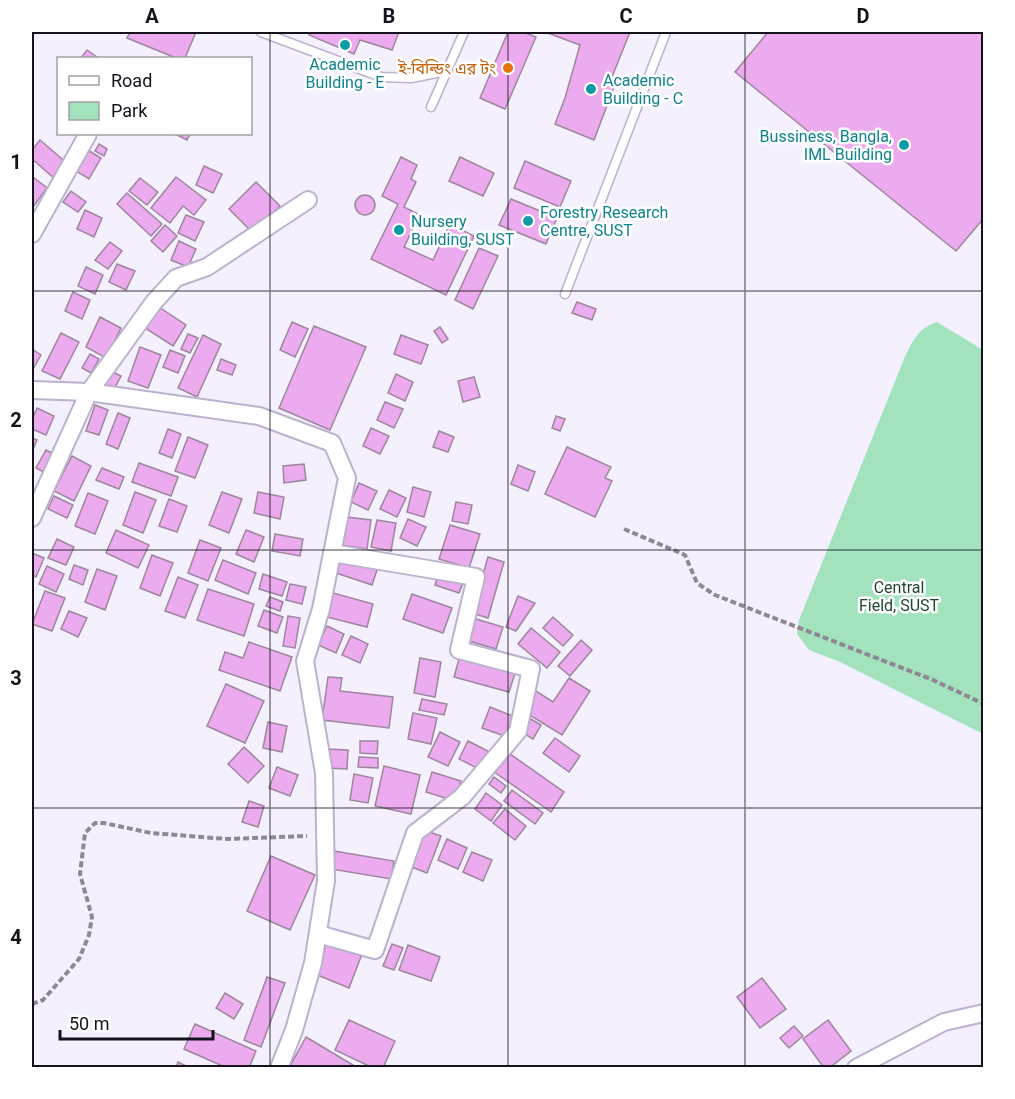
<svg xmlns="http://www.w3.org/2000/svg" width="1015" height="1099" font-family="Roboto,'Noto Sans Bengali',sans-serif">
<style>
.green{fill:#a2e3bd}
.building{fill:#ebabee;stroke:#9d869e;stroke-width:1.5}
.lines{fill:none;stroke-linecap:round;stroke-linejoin:round}
.lane-casing{stroke:#bcb1cf;stroke-width:11}
.street-casing{stroke:#bcb1cf;stroke-width:20}
.path{stroke:#8d8894;stroke-width:4;stroke-dasharray:6 3;stroke-linecap:butt}
.lane{stroke:#fff;stroke-width:8}
.street{stroke:#fff;stroke-width:16}
.grid{fill:none;stroke:#16121c;stroke-width:1.5;stroke-opacity:0.55}
.culture-dot{fill:#0f9aa8;stroke:#fff;stroke-width:2}
.food-dot{fill:#e8710a;stroke:#fff;stroke-width:2}
.labels{text-anchor:middle;dominant-baseline:central;stroke-width:5;stroke-linejoin:round;paint-order:stroke}
.culture-label{font-size:16px;fill:#0d838f;stroke:#fff;text-anchor:start}
.food-label{font-size:16px;fill:#c56008;stroke:#fff;text-anchor:end}
.park-label{font-size:16px;fill:#1e4530;stroke:#fff}
.neatline{fill:none;stroke:#16121c;stroke-width:2}
.grid-label{font-size:20px;text-anchor:middle;font-weight:bold;fill:#16121c}
</style>
<rect width="100%" height="100%" fill="#f5f0fd"/>
<path class="green" d="M 937,322 L 983,350 L 983,734 L 840,662 L 809,650 L 797,634 L 799,620 L 904,359 C 912,342 918,328 937,322 Z"/>
<g class="building">
<path d="M 130,32 L 196,32 L 185,58 L 176,58 L 127,38 Z"/>
<path d="M 311,32 L 399,32 L 392,50 L 360,40 L 354,54 L 309,35 Z"/>
<path d="M 508,32 L 523,32 L 536,37 L 505,109 L 480,98 Z"/>
<path d="M 545,32 L 630,32 L 612,77 L 617,79 L 594,140 L 555,124 L 565,98 L 580,45 Z"/>
<path d="M 768,32 L 984,32 L 984,218 L 956,251 L 735,72 Z"/>
<path d="M 87,50 L 97,57 L 96,58 L 81,58 Z"/>
<path d="M 175,134 L 190,134 L 187,140 Z"/>
<path d="M 40,140 L 68,164 L 55,179 L 32,159 L 32,150 Z"/>
<path d="M 99,144 L 107,149 L 104,156 L 95,151 Z"/>
<path d="M 86,149 L 101,158 L 89,179 L 73,169 Z"/>
<path d="M 401,157 L 417,165 L 411,179 L 416,182 L 404,207 L 420,215 L 404,247 L 433,260 L 450,224 L 474,236 L 446,295 L 371,259 L 398,204 L 382,196 Z"/>
<path d="M 460,157 L 494,173 L 483,196 L 449,181 Z"/>
<path d="M 525,161 L 571,181 L 560,207 L 514,188 Z"/>
<path d="M 204,166 L 222,174 L 213,193 L 196,185 Z"/>
<path d="M 33,177 L 47,188 L 33,207 L 32,206 Z"/>
<path d="M 176,177 L 206,200 L 194,215 L 183,206 L 170,223 L 151,208 Z"/>
<path d="M 140,178 L 158,192 L 147,205 L 129,191 Z"/>
<path d="M 256,182 L 280,206 L 253,233 L 229,209 Z"/>
<path d="M 71,191 L 86,202 L 78,212 L 63,202 Z"/>
<path d="M 127,193 L 162,224 L 151,236 L 117,204 Z"/>
<circle cx="365" cy="205" r="10"/>
<path d="M 511,199 L 557,218 L 546,244 L 499,225 Z"/>
<path d="M 85,210 L 102,218 L 94,237 L 77,229 Z"/>
<path d="M 186,215 L 204,222 L 195,241 L 178,233 Z"/>
<path d="M 165,225 L 177,236 L 163,252 L 151,241 Z"/>
<path d="M 179,241 L 196,249 L 188,267 L 171,260 Z"/>
<path d="M 110,242 L 122,251 L 108,269 L 95,260 Z"/>
<path d="M 479,248 L 498,256 L 473,309 L 455,300 Z"/>
<path d="M 117,264 L 135,271 L 126,290 L 109,282 Z"/>
<path d="M 86,267 L 103,275 L 95,294 L 78,286 Z"/>
<path d="M 73,292 L 90,300 L 82,319 L 65,311 Z"/>
<path d="M 577,302 L 596,309 L 592,320 L 572,313 Z"/>
<path d="M 156,305 L 186,325 L 173,346 L 142,326 Z"/>
<path d="M 100,317 L 121,328 L 106,358 L 86,347 Z"/>
<path d="M 292,322 L 308,329 L 295,357 L 280,350 Z"/>
<path d="M 314,326 L 366,347 L 330,430 L 279,408 Z"/>
<path d="M 440,327 L 448,339 L 442,343 L 434,331 Z"/>
<path d="M 61,333 L 79,342 L 60,379 L 42,371 Z"/>
<path d="M 188,334 L 198,338 L 190,353 L 181,349 Z"/>
<path d="M 203,335 L 221,344 L 197,397 L 178,388 Z"/>
<path d="M 401,335 L 428,345 L 421,364 L 394,354 Z"/>
<path d="M 140,347 L 161,355 L 148,388 L 128,381 Z"/>
<path d="M 32,349 L 41,355 L 32,371 Z"/>
<path d="M 170,350 L 185,356 L 178,373 L 163,367 Z"/>
<path d="M 90,354 L 99,359 L 91,373 L 82,368 Z"/>
<path d="M 221,359 L 236,365 L 232,375 L 217,370 Z"/>
<path d="M 109,370 L 121,376 L 112,393 L 100,387 Z"/>
<path d="M 396,374 L 413,382 L 405,401 L 388,393 Z"/>
<path d="M 474,377 L 480,397 L 463,402 L 458,381 Z"/>
<path d="M 385,402 L 403,409 L 394,428 L 377,420 Z"/>
<path d="M 95,405 L 108,410 L 99,435 L 86,431 Z"/>
<path d="M 37,408 L 54,416 L 46,435 L 32,429 L 32,420 Z"/>
<path d="M 118,413 L 130,418 L 118,449 L 106,444 Z"/>
<path d="M 556,416 L 565,419 L 560,431 L 552,428 Z"/>
<path d="M 371,428 L 389,436 L 380,454 L 363,446 Z"/>
<path d="M 168,429 L 181,434 L 172,458 L 159,453 Z"/>
<path d="M 439,431 L 454,437 L 448,452 L 433,447 Z"/>
<path d="M 188,437 L 208,445 L 195,478 L 175,471 Z"/>
<path d="M 32,438 L 37,440 L 32,452 Z"/>
<path d="M 567,447 L 611,467 L 605,478 L 612,481 L 595,517 L 545,494 Z"/>
<path d="M 46,450 L 62,458 L 51,476 L 36,468 Z"/>
<path d="M 72,456 L 91,466 L 74,501 L 54,491 Z"/>
<path d="M 139,463 L 178,477 L 171,496 L 132,482 Z"/>
<path d="M 304,464 L 306,480 L 284,483 L 283,466 Z"/>
<path d="M 518,465 L 535,472 L 528,491 L 511,484 Z"/>
<path d="M 102,468 L 124,477 L 119,489 L 96,480 Z"/>
<path d="M 359,483 L 377,491 L 368,510 L 351,502 Z"/>
<path d="M 413,487 L 431,492 L 424,517 L 407,512 Z"/>
<path d="M 389,490 L 406,498 L 397,517 L 380,509 Z"/>
<path d="M 135,492 L 156,500 L 143,533 L 123,525 Z"/>
<path d="M 222,492 L 242,499 L 229,533 L 209,525 Z"/>
<path d="M 258,492 L 284,497 L 280,519 L 254,513 Z"/>
<path d="M 88,493 L 108,501 L 95,534 L 75,526 Z"/>
<path d="M 54,496 L 73,505 L 67,518 L 48,509 Z"/>
<path d="M 169,499 L 187,506 L 177,532 L 159,526 Z"/>
<path d="M 456,502 L 472,505 L 468,524 L 452,521 Z"/>
<path d="M 338,516 L 371,520 L 367,549 L 334,544 Z"/>
<path d="M 408,519 L 426,527 L 417,546 L 400,538 Z"/>
<path d="M 377,520 L 396,523 L 391,551 L 371,547 Z"/>
<path d="M 450,525 L 480,534 L 469,568 L 439,559 Z"/>
<path d="M 116,530 L 149,545 L 138,568 L 106,553 Z"/>
<path d="M 246,530 L 264,537 L 254,562 L 236,554 Z"/>
<path d="M 275,534 L 303,539 L 300,556 L 272,551 Z"/>
<path d="M 57,539 L 74,547 L 66,565 L 48,558 Z"/>
<path d="M 200,540 L 221,548 L 208,581 L 188,573 Z"/>
<path d="M 334,549 L 379,564 L 372,585 L 327,570 Z"/>
<path d="M 32,553 L 44,558 L 36,577 L 32,575 Z"/>
<path d="M 152,555 L 173,563 L 160,596 L 140,588 Z"/>
<path d="M 488,557 L 504,562 L 488,618 L 472,613 Z"/>
<path d="M 223,560 L 256,573 L 248,594 L 215,580 Z"/>
<path d="M 74,565 L 88,570 L 83,585 L 69,579 Z"/>
<path d="M 47,566 L 64,574 L 56,592 L 39,584 Z"/>
<path d="M 97,569 L 117,576 L 105,610 L 85,602 Z"/>
<path d="M 439,572 L 464,580 L 459,593 L 435,585 Z"/>
<path d="M 263,574 L 287,582 L 282,596 L 259,589 Z"/>
<path d="M 178,577 L 198,585 L 185,618 L 165,611 Z"/>
<path d="M 290,584 L 306,587 L 302,604 L 286,600 Z"/>
<path d="M 208,589 L 254,604 L 244,636 L 197,620 Z"/>
<path d="M 45,591 L 65,598 L 52,631 L 32,624 Z"/>
<path d="M 333,593 L 373,604 L 367,627 L 327,617 Z"/>
<path d="M 412,594 L 452,608 L 443,633 L 403,619 Z"/>
<path d="M 518,596 L 535,603 L 516,631 L 506,627 Z"/>
<path d="M 270,597 L 283,602 L 280,611 L 266,606 Z"/>
<path d="M 264,610 L 283,617 L 277,633 L 258,626 Z"/>
<path d="M 69,611 L 87,618 L 78,637 L 61,629 Z"/>
<path d="M 288,616 L 300,618 L 295,648 L 283,646 Z"/>
<path d="M 466,616 L 503,627 L 496,649 L 459,638 Z"/>
<path d="M 553,617 L 573,635 L 563,646 L 543,628 Z"/>
<path d="M 327,626 L 344,634 L 336,653 L 318,645 Z"/>
<path d="M 531,628 L 560,652 L 547,668 L 518,644 Z"/>
<path d="M 351,636 L 368,644 L 360,663 L 342,655 Z"/>
<path d="M 581,640 L 592,650 L 570,676 L 558,666 Z"/>
<path d="M 249,642 L 292,657 L 280,691 L 219,670 L 225,652 L 243,658 Z"/>
<path d="M 461,652 L 517,667 L 509,692 L 454,677 Z"/>
<path d="M 420,658 L 441,662 L 435,697 L 414,693 Z"/>
<path d="M 328,677 L 342,678 L 340,691 L 393,697 L 389,728 L 322,720 Z"/>
<path d="M 569,678 L 590,691 L 562,735 L 523,711 L 536,691 L 553,702 Z"/>
<path d="M 226,684 L 264,701 L 245,743 L 207,726 Z"/>
<path d="M 422,699 L 447,704 L 444,715 L 419,710 Z"/>
<path d="M 490,707 L 515,717 L 507,737 L 482,728 Z"/>
<path d="M 413,713 L 437,718 L 431,744 L 408,739 Z"/>
<path d="M 524,715 L 541,725 L 533,739 L 516,729 Z"/>
<path d="M 268,722 L 287,726 L 282,752 L 263,748 Z"/>
<path d="M 440,732 L 460,742 L 448,766 L 428,757 Z"/>
<path d="M 555,738 L 580,756 L 569,772 L 543,753 Z"/>
<path d="M 360,741 L 378,741 L 377,754 L 360,753 Z"/>
<path d="M 468,741 L 490,752 L 481,770 L 459,759 Z"/>
<path d="M 244,747 L 264,766 L 248,783 L 228,764 Z"/>
<path d="M 326,749 L 348,750 L 347,769 L 326,768 Z"/>
<path d="M 503,749 L 564,792 L 551,812 L 490,769 Z"/>
<path d="M 359,757 L 378,758 L 378,768 L 358,767 Z"/>
<path d="M 384,766 L 420,775 L 411,814 L 375,806 Z"/>
<path d="M 277,767 L 298,775 L 290,796 L 269,788 Z"/>
<path d="M 432,772 L 461,781 L 455,801 L 426,792 Z"/>
<path d="M 354,774 L 373,778 L 368,803 L 350,800 Z"/>
<path d="M 494,777 L 506,786 L 501,793 L 489,784 Z"/>
<path d="M 512,790 L 543,813 L 535,824 L 504,801 Z"/>
<path d="M 486,793 L 502,805 L 491,821 L 475,809 Z"/>
<path d="M 249,801 L 264,806 L 258,827 L 242,822 Z"/>
<path d="M 505,809 L 526,826 L 515,840 L 493,823 Z"/>
<path d="M 418,828 L 441,836 L 427,873 L 404,864 Z"/>
<path d="M 447,839 L 467,848 L 458,869 L 438,860 Z"/>
<path d="M 334,851 L 394,861 L 391,879 L 331,869 Z"/>
<path d="M 472,852 L 492,860 L 483,881 L 463,872 Z"/>
<path d="M 271,856 L 315,875 L 290,930 L 247,911 Z"/>
<path d="M 328,940 L 362,954 L 349,988 L 315,974 Z"/>
<path d="M 392,944 L 403,948 L 394,970 L 383,966 Z"/>
<path d="M 408,945 L 440,957 L 431,981 L 399,970 Z"/>
<path d="M 267,977 L 285,983 L 261,1047 L 244,1040 Z"/>
<path d="M 762,978 L 786,1009 L 760,1028 L 737,997 Z"/>
<path d="M 225,993 L 243,1004 L 234,1019 L 216,1008 Z"/>
<path d="M 349,1020 L 395,1041 L 383,1068 L 373,1068 L 335,1050 Z"/>
<path d="M 828,1020 L 851,1051 L 829,1068 L 824,1068 L 803,1039 Z"/>
<path d="M 195,1024 L 256,1051 L 249,1068 L 227,1068 L 184,1049 Z"/>
<path d="M 794,1026 L 803,1036 L 789,1048 L 780,1038 Z"/>
<path d="M 306,1037 L 358,1068 L 289,1068 Z"/>
<path d="M 178,1062 L 190,1068 L 176,1068 Z"/>
</g>
<g class="lines">
<defs>
<g id="lane">
<path d="M 261,32 L 381,77 L 411,78 L 447,71"/>
<path d="M 431,107 L 464,32"/>
<path d="M 565,294 L 666,32"/>
</g>
<g id="street">
<path d="M 32,234 L 88,134"/>
<path d="M 32,390 L 89,392 L 259,416 L 332,443 L 347,478 L 321,609 L 305,661 L 324,773 L 326,881 L 313,963 L 294,1030 L 279,1068"/>
<path d="M 32,518 L 89,392 L 154,302 L 176,278 L 207,267 L 308,200"/>
<path d="M 318,934 L 375,950 L 415,833 L 462,797 L 518,731 L 531,669 L 459,650 L 476,577 L 332,553"/>
<path d="M 856,1068 L 944,1022 L 984,1013"/>
</g>
</defs>
<use href="#lane" class="lane-casing"/>
<use href="#street" class="street-casing"/>
<g class="path">
<path d="M 624,529 L 685,555 L 697,583 L 715,595 L 933,680 L 984,704"/>
<path d="M 32,1004 L 43,1000 L 79,959 L 89,935 L 92,917 L 80,874 L 85,833 L 95,823 L 104,823 L 151,833 L 227,839 L 307,836"/>
</g>
<use href="#lane" class="lane"/>
<use href="#street" class="street"/>
</g>
<path class="grid" d="M 270,32 L 270,1068M 508,32 L 508,1068M 745,32 L 745,1068M 32,291 L 984,291M 32,550 L 984,550M 32,808 L 984,808"/>
<g class="culture-dot">
<circle cx="345" cy="45" r="6"/>
<circle cx="591" cy="89" r="6"/>
<circle cx="904" cy="145" r="6"/>
<circle cx="528" cy="221" r="6"/>
<circle cx="399" cy="230" r="6"/>
</g>
<circle class="food-dot" cx="508" cy="68" r="6"/>
<g class="labels">
<g class="culture-label">
<text x="345" y="64" text-anchor="middle">Academic<tspan x="345" dy="18">Building - E</tspan></text>
<text x="603" y="80">Academic<tspan x="603" dy="18">Building - C</tspan></text>
<text x="892" y="136" text-anchor="end">Bussiness, Bangla,<tspan x="892" dy="18">IML Building</tspan></text>
<text x="540" y="212">Forestry Research<tspan x="540" dy="18">Centre, SUST</tspan></text>
<text x="411" y="221">Nursery<tspan x="411" dy="18">Building, SUST</tspan></text>
</g>
<g class="food-label">
<text x="496" y="68">ই-বিল্ডিং এর টং</text>
</g>
<g class="park-label">
<text x="899" y="587">Central<tspan x="899" dy="18">Field, SUST</tspan></text>
</g>
</g>
<rect width="1015" height="1099" fill="none" stroke="#ffffff" stroke-width="66"/>
<rect x="57" y="57" width="195" height="78" fill="#ffffff" stroke="#a2a0a4" stroke-width="1.5"/>
<rect x="69" y="76" width="30" height="9" fill="#ffffff" stroke="#a2a0a4" stroke-width="1.5"/>
<text x="111" y="87" font-size="18" fill="#16121c">Road</text>
<rect x="69" y="102" width="30" height="18" fill="#a2e3bd" stroke="#a2a0a4" stroke-width="1.5"/>
<text x="111" y="117" font-size="18" fill="#16121c">Park</text>
<path d="M60 1030v9h153v-9" fill="none" stroke="#16121c" stroke-width="3"/>
<text x="69" y="1030" font-size="18" fill="#16121c" stroke="#ffffff" stroke-width="4.5" paint-order="stroke">50 m</text>
<rect x="33" y="33" width="949" height="1033" class="neatline"/>
<g class="grid-label">
<text x="152" y="23">A</text>
<text x="389" y="23">B</text>
<text x="626" y="23">C</text>
<text x="863" y="23">D</text>
<text x="16" y="169">1</text>
<text x="16" y="427">2</text>
<text x="16" y="685">3</text>
<text x="16" y="944">4</text>
</g>
</svg>
